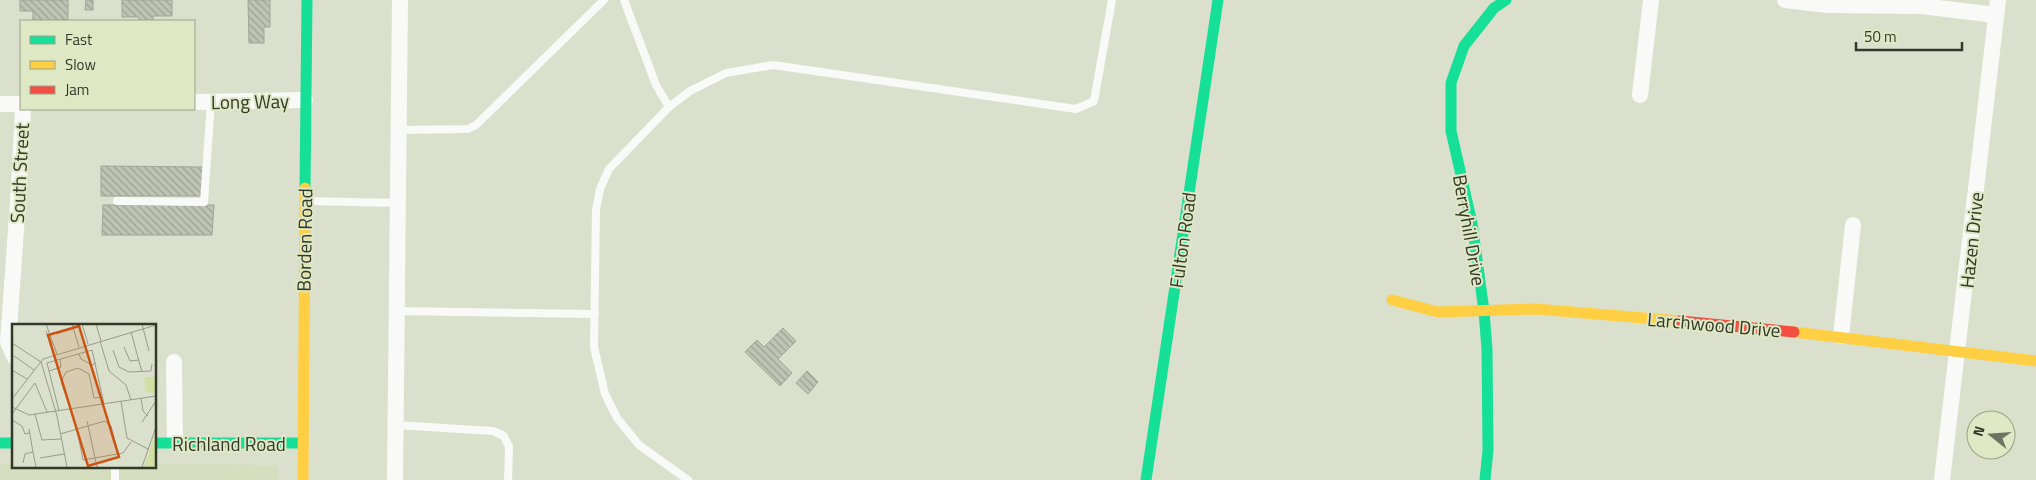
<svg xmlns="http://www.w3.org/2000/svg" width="2036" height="480" font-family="'Titillium Web',sans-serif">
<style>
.built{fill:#d5debe}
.building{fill:url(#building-back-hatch);stroke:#a1a596}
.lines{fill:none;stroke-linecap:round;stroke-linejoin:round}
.lane{stroke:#f9faf7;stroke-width:8}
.street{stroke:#f9faf7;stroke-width:16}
.fast{stroke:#16e098;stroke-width:11}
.slow{stroke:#ffcf43;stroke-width:11}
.jam{stroke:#f24e42;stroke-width:11}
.labels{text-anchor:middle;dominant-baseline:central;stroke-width:4;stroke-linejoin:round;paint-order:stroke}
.street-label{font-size:19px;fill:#343829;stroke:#dee8c4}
.inset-road{fill:none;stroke:#989d8b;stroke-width:1}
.view{fill:#cd5410;fill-opacity:0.15;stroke:#cd5410;stroke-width:2.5}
.inset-edge{fill:none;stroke:#343829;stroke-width:2.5}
</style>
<defs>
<pattern id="building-back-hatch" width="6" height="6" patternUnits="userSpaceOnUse" patternTransform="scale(1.25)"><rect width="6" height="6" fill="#c0c4b4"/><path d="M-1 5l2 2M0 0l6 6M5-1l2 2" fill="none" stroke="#9da092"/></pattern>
</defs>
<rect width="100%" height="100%" fill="#dae0cc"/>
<path class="built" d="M 0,464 L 14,464 L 14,466 L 155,466 L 155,464 L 216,464 L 278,466 L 278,480 L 0,480 Z"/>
<g class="building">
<path d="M 20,0 L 68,0 L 68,20 L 33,21 L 33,11 L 20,11 Z"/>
<path d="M 86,0 L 93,0 L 93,10 L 85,10 Z"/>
<path d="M 122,0 L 172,0 L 172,16 L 153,16 L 153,21 L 139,21 L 139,17 L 122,17 Z"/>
<path d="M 248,0 L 270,0 L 270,27 L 264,27 L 264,43 L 249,43 Z"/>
<path d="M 101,166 L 205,167 L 203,196 L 101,196 Z"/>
<path d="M 103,205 L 214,205 L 212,235 L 102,235 Z"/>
<path d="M 783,328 L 796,341 L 778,359 L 792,373 L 780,386 L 745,352 L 757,340 L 764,347 Z"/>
<path d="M 807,371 L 818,382 L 808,394 L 796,383 Z"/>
</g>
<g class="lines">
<g class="lane">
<path d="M 624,0 L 656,85 L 669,107"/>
<path d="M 399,130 L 468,129 L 476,125 L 604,0"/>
<path d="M 117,201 L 204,202 L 211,101"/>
<path d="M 307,201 L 397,203"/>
<path d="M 396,311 L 595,314"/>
<path d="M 395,425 L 493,431 L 504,436 L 509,447 L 508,480"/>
<path d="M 115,466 L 115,480"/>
<path d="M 688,480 L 639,445 L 617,418 L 605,394 L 594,347 L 596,210 L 600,189 L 609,169 L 669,107 L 690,91 L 726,73 L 773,65 L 1076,109 L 1094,101 L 1112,0"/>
</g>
<g class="street">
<path d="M 1785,0 L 1828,5 L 1921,6 L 1996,15"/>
<path d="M 1640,95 L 1651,0"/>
<path d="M 194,102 L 305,100"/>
<path d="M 0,104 L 21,104"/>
<path d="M 1841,336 L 1853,225"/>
<path d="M 14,356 L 8,342 L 18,202 L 23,109"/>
<path d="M 174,362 L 175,443"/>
<path d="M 395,480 L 400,0"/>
<path d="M 1942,480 L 1998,0"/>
</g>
<g class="fast">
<path d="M 305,188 L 307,0"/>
<path d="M 0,443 L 14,443"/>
<path d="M 155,443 L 302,443"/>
<path d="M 1146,480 L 1218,0"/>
<path d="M 1485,480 L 1488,450 L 1487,349 L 1484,311 L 1472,223 L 1451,131 L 1451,83 L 1464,46 L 1494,8 L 1506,0"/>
</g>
<g class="slow">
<path d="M 1392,300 L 1438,312 L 1536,309 L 1680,321"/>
<path d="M 1794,332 L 2036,361"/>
<path d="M 303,480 L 305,188"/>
</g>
<path class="jam" d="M 1680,321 L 1794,332"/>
</g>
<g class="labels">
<g class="street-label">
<text transform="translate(250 101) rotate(-1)">Long Way</text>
<text transform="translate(19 173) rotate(-87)">South Street</text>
<text transform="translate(1470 230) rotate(80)">Berryhill Drive</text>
<text transform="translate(304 240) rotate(-89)">Borden Road</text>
<text transform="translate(1182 240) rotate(-82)">Fulton Road</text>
<text transform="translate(1971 240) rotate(-84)">Hazen Drive</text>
<text transform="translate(1714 324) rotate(5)">Larchwood Drive</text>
<text x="229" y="443">Richland Road</text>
</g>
</g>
<g transform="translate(12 324)">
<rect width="144" height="144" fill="#dae0cc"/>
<path d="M 132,53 L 144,53 L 144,71 L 134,67 ZM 144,108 L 144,143 L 133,143 L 133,141 Z" fill="#d1e0a2"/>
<path class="inset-road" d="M 34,0 L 45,30M 60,0 L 67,23M 70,0 L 76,20M 84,0 L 89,17M 130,0 L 137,27M 34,7 L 38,19 L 41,18M 119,8 L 130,48M 44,10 L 61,5M 88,17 L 97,47 L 114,61 L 119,76M 0,19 L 29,38 L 45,92 L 55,143M 112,23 L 118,37 L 127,36M 101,26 L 107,43 L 117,48 L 139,47 L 140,40M 67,30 L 69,35 L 80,41 L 84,39M 2,32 L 22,46M 0,46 L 15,55M 37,47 L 49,43 L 48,35M 129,74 L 131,87 L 136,92M 0,75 L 31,35 L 144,1M 109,77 L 115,114 L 136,125M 58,82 L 49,58 L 54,48 L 66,44 L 77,50 L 82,74 L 91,73M 0,83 L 17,91 L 144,72M 47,87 L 35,39 L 80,26 L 92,80M 0,90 L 23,59 L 35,88M 23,90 L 30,116 L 49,115M 0,96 L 10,102 L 13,110 L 17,109M 75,97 L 85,143M 130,98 L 144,77M 64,101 L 71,136 L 111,129 L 119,118M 48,110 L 93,97 L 99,102 L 106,130M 21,128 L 24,143M 28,134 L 52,130M 11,139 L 13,130 L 21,128 L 17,105M 130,143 L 144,103"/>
<path class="view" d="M 67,2 L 107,133 L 76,142 L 36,11 Z"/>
<rect width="144" height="144" class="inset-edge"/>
</g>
<rect x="20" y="20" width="175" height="90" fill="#dee8c4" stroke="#9aa286"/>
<rect x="30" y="36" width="25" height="8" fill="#16e098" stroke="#9aa286"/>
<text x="65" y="45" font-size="15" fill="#343829">Fast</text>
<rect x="30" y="61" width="25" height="8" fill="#ffcf43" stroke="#9aa286"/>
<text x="65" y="70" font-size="15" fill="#343829">Slow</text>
<rect x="30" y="86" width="25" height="8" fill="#f24e42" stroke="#9aa286"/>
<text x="65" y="95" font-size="15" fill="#343829">Jam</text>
<g transform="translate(1991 435) rotate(287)"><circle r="24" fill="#dee8c4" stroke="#9aa286"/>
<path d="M0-4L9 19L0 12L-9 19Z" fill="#6e7362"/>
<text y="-8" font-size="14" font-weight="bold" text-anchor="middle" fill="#343829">N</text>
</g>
<path d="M1856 42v8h106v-8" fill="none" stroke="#343829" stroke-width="2.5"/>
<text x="1864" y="42" font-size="15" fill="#343829" stroke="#dee8c4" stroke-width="4" paint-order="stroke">50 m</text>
</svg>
